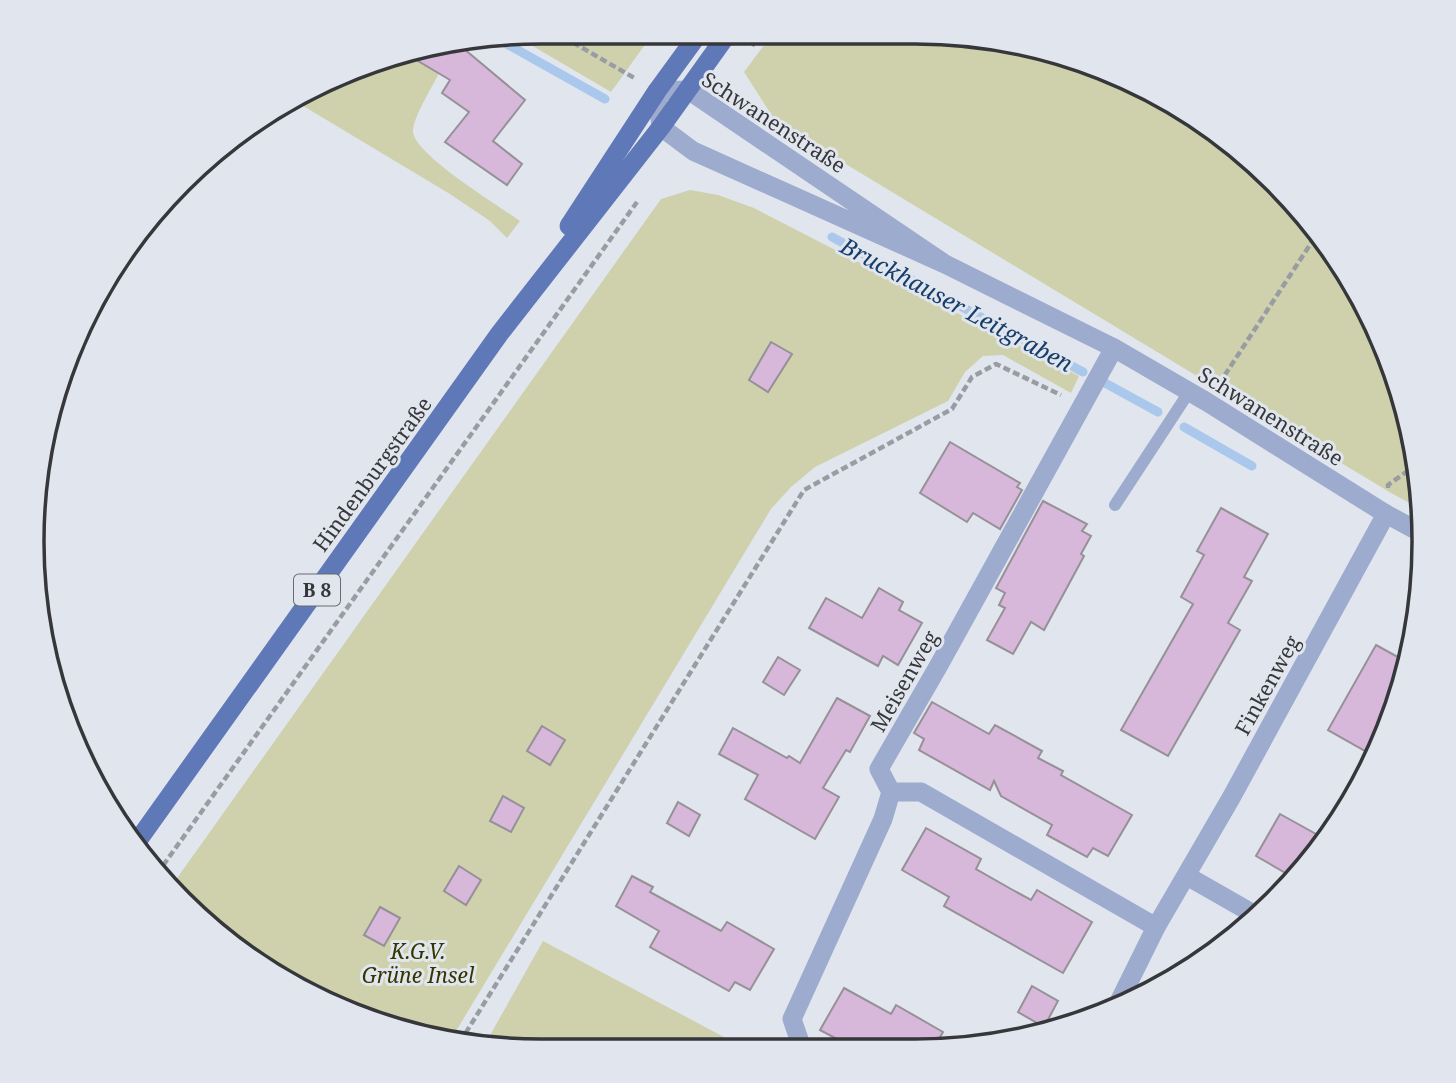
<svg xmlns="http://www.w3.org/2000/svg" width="1456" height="1083" font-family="'Noto Serif',serif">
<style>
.green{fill:#ced1ac}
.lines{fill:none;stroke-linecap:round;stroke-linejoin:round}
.stream{stroke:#aac7ec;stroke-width:9}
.building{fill:#d7b7da;stroke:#969097;stroke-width:2}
.path{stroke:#999ca2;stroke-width:4.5;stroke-dasharray:7 3.5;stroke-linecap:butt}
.service{stroke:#9cabce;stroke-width:12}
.minor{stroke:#9cabce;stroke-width:19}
.primary{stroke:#5f78b7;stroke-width:19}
.labels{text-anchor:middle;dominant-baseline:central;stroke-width:6;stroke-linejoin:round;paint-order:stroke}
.shield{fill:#e1e5ed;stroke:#696b70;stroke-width:2}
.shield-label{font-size:19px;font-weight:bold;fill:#36373a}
.street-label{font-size:21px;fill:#36373a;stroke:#e1e5ed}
.park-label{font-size:21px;font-style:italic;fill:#343600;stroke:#e1e5ed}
.water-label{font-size:23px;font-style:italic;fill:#163e6b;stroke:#e1e5ed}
.rim{fill:none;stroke:#36373a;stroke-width:3.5}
</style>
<rect width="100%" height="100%" fill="#e1e5ed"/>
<g class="green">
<path d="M 542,32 L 654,32 L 611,92 L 514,35 Z"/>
<path d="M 774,32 L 947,33 L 1046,49 L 1198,117 L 1319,231 L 1372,316 L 1407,410 L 1423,510 L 1391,493 L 776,122 L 744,72 Z"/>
<path d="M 404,51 L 439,73 C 433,86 412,119 413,132 C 416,156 498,205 520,221 L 507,238 L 490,221 L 450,194 L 290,98 Z"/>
<path d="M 690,190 L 718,195 L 754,208 L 1079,376 L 1071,393 L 1003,355 L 983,356 L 965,372 L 948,401 L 815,467 L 791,487 L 771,509 L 450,1041 L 409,1034 L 287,983 L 206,925 L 170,888 L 661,199 Z"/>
<path d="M 543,941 L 724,1037 L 718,1049 L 508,1050 L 484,1046 Z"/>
</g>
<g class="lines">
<g class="stream">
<path d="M 496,38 L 605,99"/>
<path d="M 832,237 L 1083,372"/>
<path d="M 1105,383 L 1158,412"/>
<path d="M 1184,427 L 1252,466"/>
</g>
</g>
<g class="building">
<path d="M 457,43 L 525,100 L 493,141 L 522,164 L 507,185 L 445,142 L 469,112 L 442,93 L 450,80 L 403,52 Z"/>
<path d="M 771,342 L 792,354 L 768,392 L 749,380 Z"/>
<path d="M 950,442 L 1020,483 L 1017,487 L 1022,490 L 1000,529 L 973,513 L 967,522 L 920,493 Z"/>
<path d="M 1043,501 L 1087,524 L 1082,531 L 1091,536 L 1081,554 L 1084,556 L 1044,630 L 1031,622 L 1013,654 L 987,640 L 1005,608 L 999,605 L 1005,593 L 996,588 Z"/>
<path d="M 1221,508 L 1268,534 L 1244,577 L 1252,581 L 1228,623 L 1240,630 L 1168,756 L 1121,730 L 1193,604 L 1181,597 L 1204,555 L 1197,551 Z"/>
<path d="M 879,588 L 903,602 L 899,610 L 922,623 L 898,665 L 883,656 L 878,666 L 809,628 L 826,598 L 862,618 Z"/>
<path d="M 1376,645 L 1407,662 L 1397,706 L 1374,756 L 1328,730 Z"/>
<path d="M 778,657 L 800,670 L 784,695 L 763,682 Z"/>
<path d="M 837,698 L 870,716 L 850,752 L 846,750 L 823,788 L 839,797 L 815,839 L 745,799 L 758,775 L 719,754 L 733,728 L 787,758 L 789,756 L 800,763 Z"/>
<path d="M 932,702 L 989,734 L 995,725 L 1042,751 L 1038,758 L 1063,771 L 1061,775 L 1132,815 L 1108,856 L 1093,848 L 1087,857 L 1047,835 L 1052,825 L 1001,796 L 994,781 L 990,790 L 919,750 L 924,739 L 914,733 Z"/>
<path d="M 542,726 L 565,740 L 550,765 L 527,751 Z"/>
<path d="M 503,796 L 524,808 L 511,832 L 490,821 Z"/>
<path d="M 678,802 L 700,815 L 689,836 L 667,823 Z"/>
<path d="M 1280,814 L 1325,839 L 1296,879 L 1256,856 Z"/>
<path d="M 926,828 L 981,859 L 976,869 L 1011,889 L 1031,900 L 1037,890 L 1092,922 L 1063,973 L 944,906 L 949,897 L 902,870 Z"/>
<path d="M 459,866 L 481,880 L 466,905 L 444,891 Z"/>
<path d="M 632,876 L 653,887 L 650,892 L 721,931 L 727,922 L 774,949 L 750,990 L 735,982 L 729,991 L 650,947 L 659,931 L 616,906 Z"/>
<path d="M 380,907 L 400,918 L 384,946 L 364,935 Z"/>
<path d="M 1032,986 L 1058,1001 L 1044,1027 L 1018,1012 Z"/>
<path d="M 844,988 L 891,1014 L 896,1005 L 943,1032 L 934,1047 L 830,1048 L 835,1038 L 820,1030 Z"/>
</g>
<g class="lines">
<g class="path">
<path d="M 555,32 L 636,79"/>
<path d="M 752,46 L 762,32"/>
<path d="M 1219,384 L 1319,231"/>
<path d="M 1388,488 L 1388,485 L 1416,465"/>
<path d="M 157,874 L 637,202"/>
<path d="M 460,1042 L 804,490 L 952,409 L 972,377 L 996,364 L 1061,395"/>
<path d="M 561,1042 L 570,1050"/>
</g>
<path class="service" d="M 1115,505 L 1189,392"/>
<g class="minor">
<path d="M 945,264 L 688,90 L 657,91 L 661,127 L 693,151 L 945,264 L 1114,348 L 1207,402 L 1386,514 L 1423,534"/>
<path d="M 891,792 L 921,792 L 1156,927"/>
<path d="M 1187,876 L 1257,916"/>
<path d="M 1115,1010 L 1156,927 L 1231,798 L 1386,514"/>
<path d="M 802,1048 L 792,1019 L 883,819 L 891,792 L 879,769 L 939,665 L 1114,348"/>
</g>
<g class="primary">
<path d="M 569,226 L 657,91 L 700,32"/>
<path d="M 134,846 L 500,333 L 661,127 L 729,32"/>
</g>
</g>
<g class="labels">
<rect class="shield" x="294" y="574.5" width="46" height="31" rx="5"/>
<g class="shield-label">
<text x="317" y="590">B 8</text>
</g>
<g class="street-label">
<text transform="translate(774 122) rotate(33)">Schwanenstraße</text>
<text transform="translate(1271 416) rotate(32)">Schwanenstraße</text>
<text transform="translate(372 474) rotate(-54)">Hindenburgstraße</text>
<text transform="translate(904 681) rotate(-60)">Meisenweg</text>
<text transform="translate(1267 685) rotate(-61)">Finkenweg</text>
</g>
<g class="park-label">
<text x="418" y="951">K.G.V.<tspan x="418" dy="24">Grüne Insel</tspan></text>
</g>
<g class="water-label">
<text transform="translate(957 304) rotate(28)">Bruckhauser Leitgraben</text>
</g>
</g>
<path d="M0 0H1456V1083H0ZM541 44H915A497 497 0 0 1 1412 541V542A497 497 0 0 1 915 1039H541A497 497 0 0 1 44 542V541A497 497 0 0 1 541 44Z" fill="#e1e5ed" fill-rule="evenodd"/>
<path class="rim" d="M541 44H915A497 497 0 0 1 1412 541V542A497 497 0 0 1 915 1039H541A497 497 0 0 1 44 542V541A497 497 0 0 1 541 44Z"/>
</svg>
